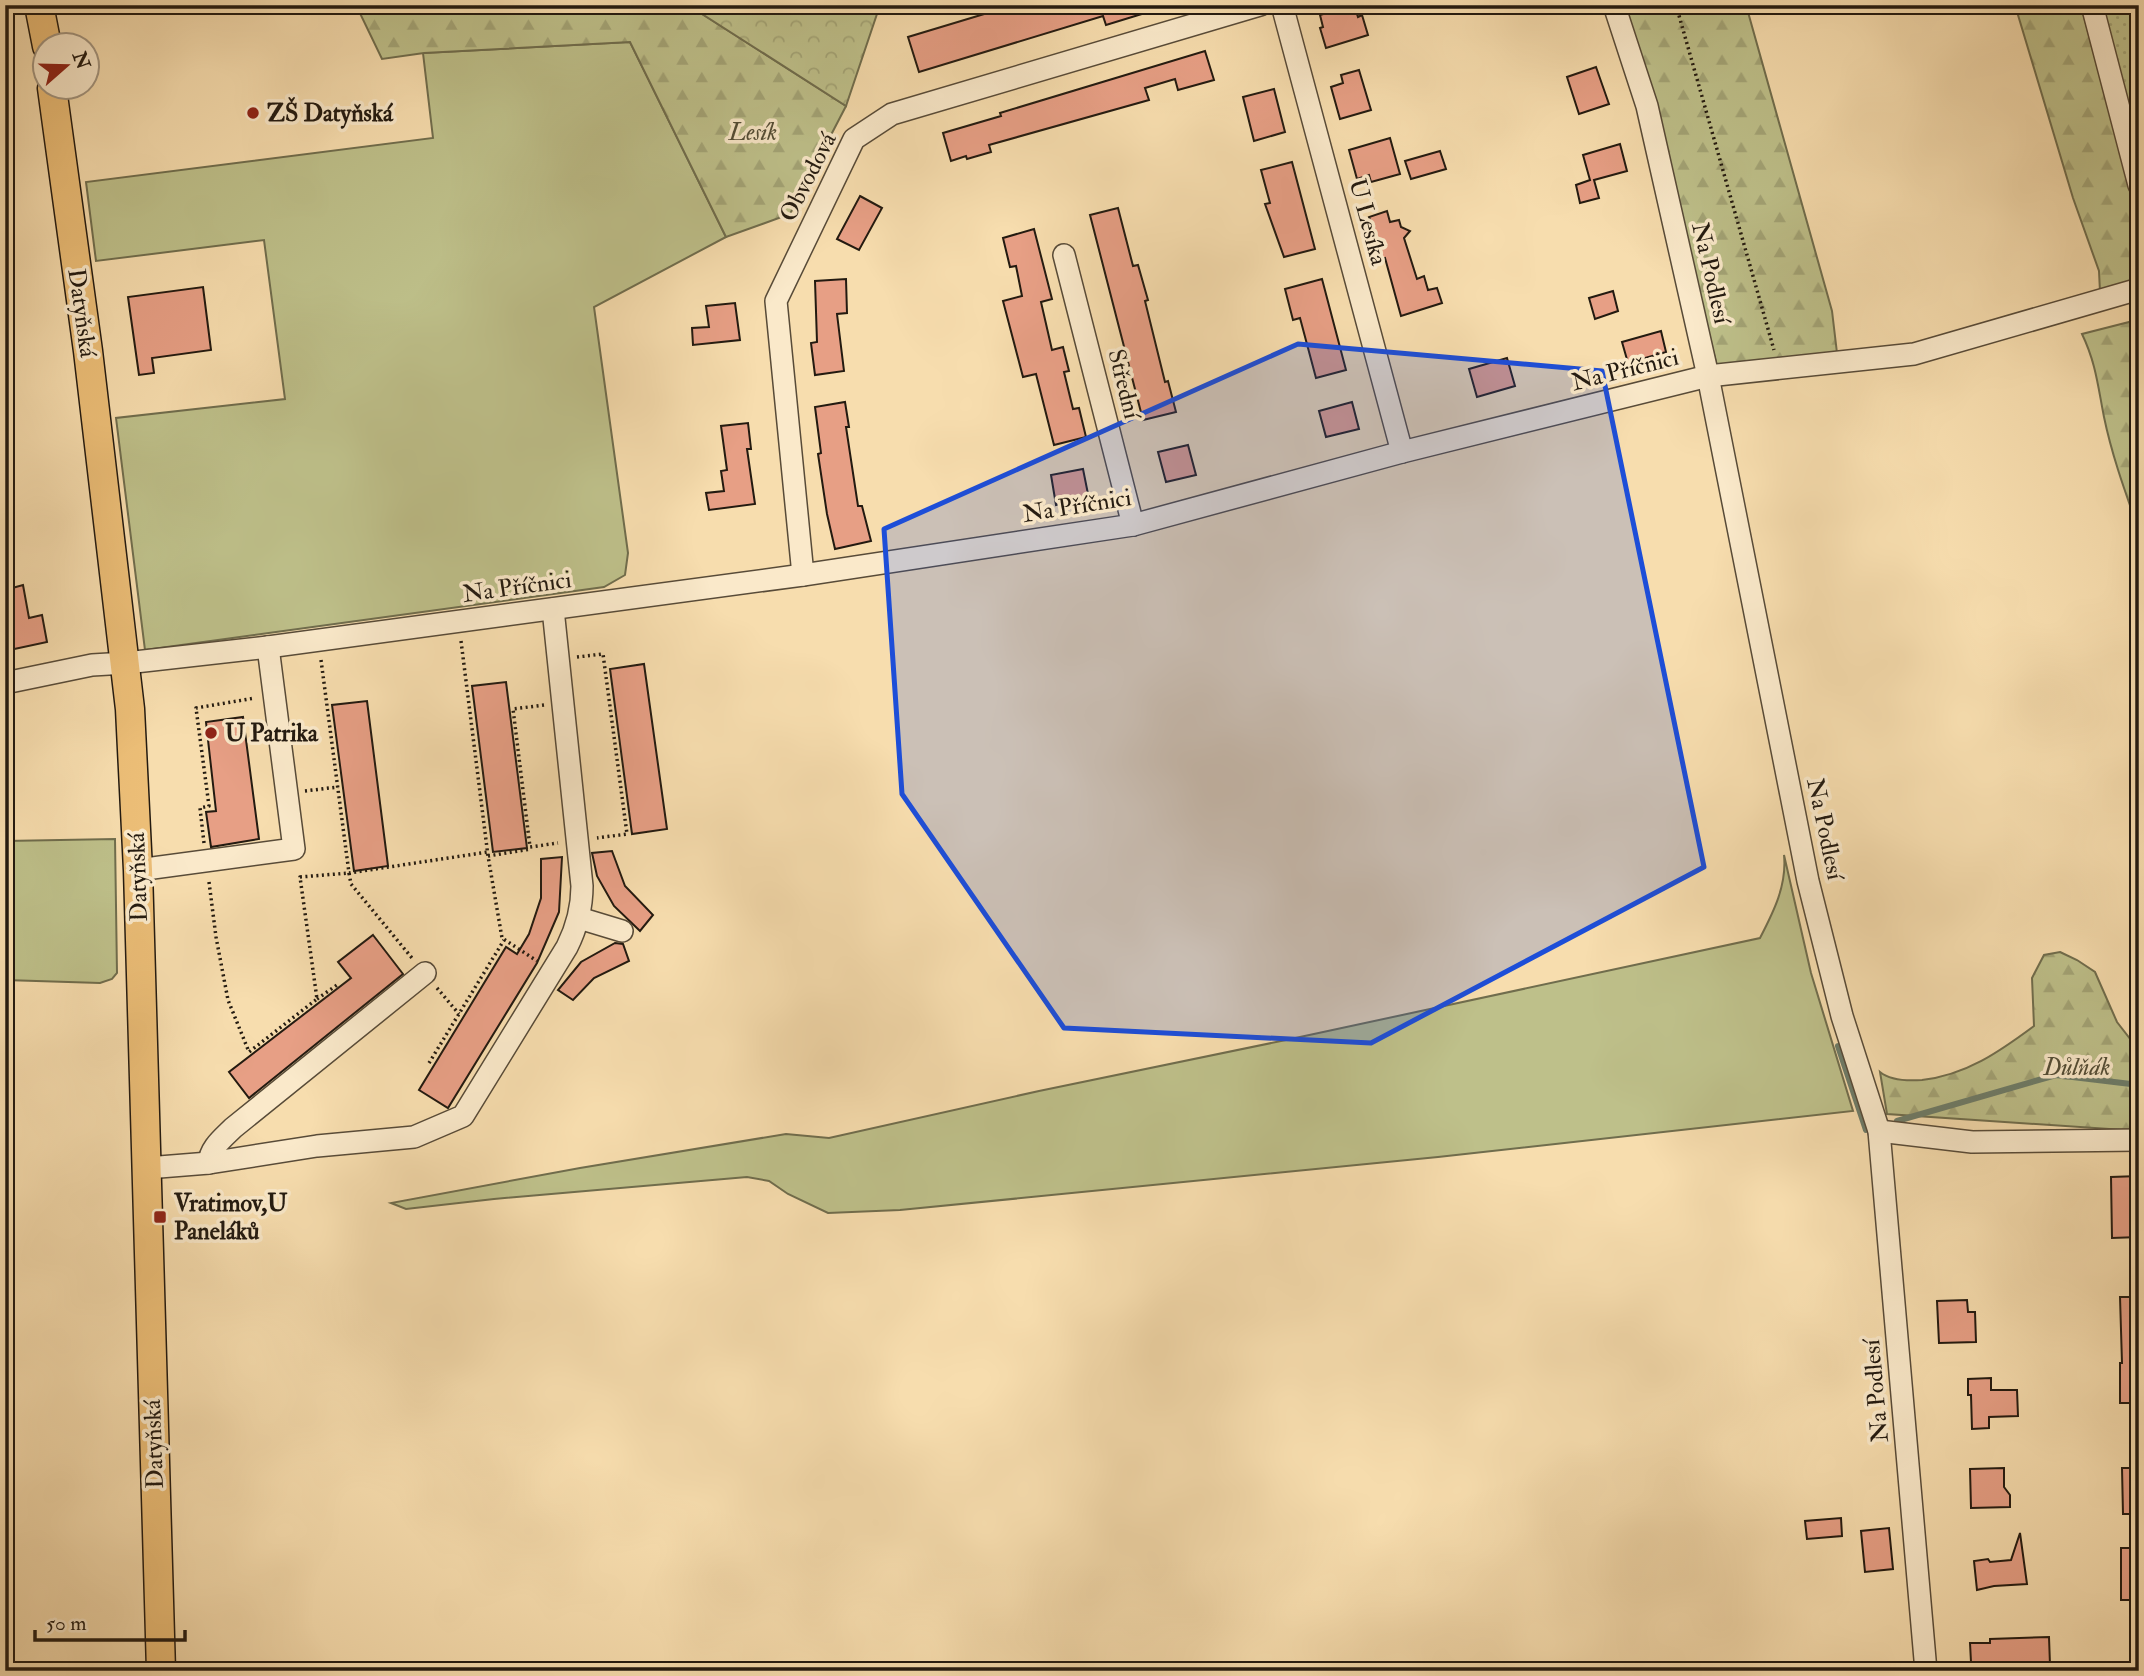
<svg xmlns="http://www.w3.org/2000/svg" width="2144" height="1676" font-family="'IM FELL Double Pica',serif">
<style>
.grass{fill:#bec08a;stroke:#706d4d;stroke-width:2}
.forest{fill:url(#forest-firs);stroke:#706d4d;stroke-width:2}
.park{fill:url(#park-crowns);stroke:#706d4d;stroke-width:2}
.garden{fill:url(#garden-dots);stroke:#706d4d;stroke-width:2}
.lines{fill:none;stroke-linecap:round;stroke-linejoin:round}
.stream{stroke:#6d7c69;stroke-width:6}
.building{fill:#e79f85;stroke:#231a10;stroke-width:2}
.minor-casing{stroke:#584b38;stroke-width:24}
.major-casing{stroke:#231a10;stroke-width:31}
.path{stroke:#231a10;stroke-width:3.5;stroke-dasharray:2 3.5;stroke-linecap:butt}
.minor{stroke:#fae9ca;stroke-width:21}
.major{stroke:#ecbe77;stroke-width:28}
.marked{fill:#1d4ed8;fill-opacity:0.2;stroke:#1d4ed8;stroke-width:5;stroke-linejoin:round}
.poi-dot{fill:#8f2418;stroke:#fae9ca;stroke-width:2.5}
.labels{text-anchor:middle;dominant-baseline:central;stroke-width:7;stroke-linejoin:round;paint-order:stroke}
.poi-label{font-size:24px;font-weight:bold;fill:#231a10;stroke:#fae9ca;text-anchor:start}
.park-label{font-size:24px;font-style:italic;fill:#524c35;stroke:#fae9ca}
.street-label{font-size:24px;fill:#231a10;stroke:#fae9ca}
</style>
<defs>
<pattern id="forest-firs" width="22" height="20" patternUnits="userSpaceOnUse" patternTransform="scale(1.75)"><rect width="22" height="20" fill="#bec08a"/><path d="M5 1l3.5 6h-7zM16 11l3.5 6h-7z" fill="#a3a476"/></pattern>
<pattern id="park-crowns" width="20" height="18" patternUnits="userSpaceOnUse" patternTransform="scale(1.75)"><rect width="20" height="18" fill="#bec08a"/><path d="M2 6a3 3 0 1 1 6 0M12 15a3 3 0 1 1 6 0" fill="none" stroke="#a3a476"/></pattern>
<pattern id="garden-dots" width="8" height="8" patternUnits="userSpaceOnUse" patternTransform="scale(1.75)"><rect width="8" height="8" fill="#bec08a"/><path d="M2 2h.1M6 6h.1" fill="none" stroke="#a3a476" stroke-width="1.8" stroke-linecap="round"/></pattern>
</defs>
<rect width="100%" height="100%" fill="#f7ddae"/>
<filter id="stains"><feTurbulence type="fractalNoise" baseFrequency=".00286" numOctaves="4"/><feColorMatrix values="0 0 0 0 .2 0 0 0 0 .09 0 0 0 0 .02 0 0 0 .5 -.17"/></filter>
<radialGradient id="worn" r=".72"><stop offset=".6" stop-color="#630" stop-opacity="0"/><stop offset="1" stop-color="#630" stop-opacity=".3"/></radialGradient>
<g class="grass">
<path d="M 630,42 L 726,237 L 594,307 L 628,553 L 625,575 L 604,587 L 145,650 L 116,418 L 285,399 L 264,240 L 96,261 L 86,182 L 433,138 L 423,53 Z"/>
<path d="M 115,839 L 117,973 L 112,979 L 100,983 L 5,980 L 5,841 Z"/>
<path d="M 1784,855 L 1811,973 L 1853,1111 L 1438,1157 L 900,1210 L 828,1213 L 788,1194 L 769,1181 L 747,1177 L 494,1199 L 406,1209 L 391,1203 L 580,1168 L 786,1134 L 829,1138 L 1039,1091 L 1286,1040 L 1760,938 C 1774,911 1787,885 1784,855 Z"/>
</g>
<g class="forest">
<path d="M 356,5 L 688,5 L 846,106 L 790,214 L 726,237 L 630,42 L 424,53 L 382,59 Z"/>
<path d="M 1619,5 L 1746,5 L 1832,311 L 1837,353 L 1717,366 L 1652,112 Z"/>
<path d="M 2015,5 L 2081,5 L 2139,224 L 2139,277 L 2106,294 L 2100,292 L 2099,271 L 2073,198 Z"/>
<path d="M 2133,321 L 2139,337 L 2139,531 C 2126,494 2112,456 2104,417 C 2098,387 2096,363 2082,334 Z"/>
<path d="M 2060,952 L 2077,960 L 2095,972 L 2117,1022 L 2131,1040 L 2139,1046 L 2139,1131 L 1887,1114 L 1880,1072 C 1891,1081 1908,1081 1922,1080 C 1966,1075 1999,1052 2034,1026 L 2032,978 L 2044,955 Z"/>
</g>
<path class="park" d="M 688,5 L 880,5 L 846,106 Z"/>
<path class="garden" d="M 2099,5 L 2139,5 L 2139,153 Z"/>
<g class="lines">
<g class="stream">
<path d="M 1838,1046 L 1866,1130"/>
<path d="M 1897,1121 L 2056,1075 L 2139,1085"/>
</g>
</g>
<g class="building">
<path d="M 1014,5 L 1157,5 L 1158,9 L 1106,25 L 1103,16 L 919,72 L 908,37 Z"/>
<path d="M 1354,5 L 1358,17 L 1362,15 L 1368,35 L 1326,48 L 1320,28 L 1323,27 L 1320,15 Z"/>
<path d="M 1205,51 L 1214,80 L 1178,90 L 1175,79 L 1145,88 L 1149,100 L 989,145 L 991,152 L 967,159 L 966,156 L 951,161 L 943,133 L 1001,116 L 1000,113 Z"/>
<path d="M 1596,67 L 1609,104 L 1579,114 L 1567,77 Z"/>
<path d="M 1359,70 L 1371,110 L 1340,119 L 1331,87 L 1343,83 L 1341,75 Z"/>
<path d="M 1274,89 L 1285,132 L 1254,141 L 1243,97 Z"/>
<path d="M 1390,138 L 1400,174 L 1371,182 L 1369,175 L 1357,179 L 1349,150 Z"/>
<path d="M 1620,144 L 1627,171 L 1594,180 L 1599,198 L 1580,203 L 1576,185 L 1590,180 L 1583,155 Z"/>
<path d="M 1440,151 L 1446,169 L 1411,179 L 1405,161 Z"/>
<path d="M 1292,162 L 1315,249 L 1284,257 L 1265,204 L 1270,203 L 1261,170 Z"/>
<path d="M 860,196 L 882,208 L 859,250 L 837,239 Z"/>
<path d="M 1118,208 L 1133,266 L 1138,265 L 1148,300 L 1145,301 L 1165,382 L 1168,381 L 1176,412 L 1143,420 L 1090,215 Z"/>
<path d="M 1387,211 L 1390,222 L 1399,220 L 1401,227 L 1410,231 L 1404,238 L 1417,279 L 1424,276 L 1428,290 L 1437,288 L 1442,303 L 1401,316 L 1385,258 L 1378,260 L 1368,229 L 1373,227 L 1369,217 Z"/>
<path d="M 1034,229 L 1052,299 L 1041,302 L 1052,350 L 1063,347 L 1069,371 L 1064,372 L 1073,409 L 1079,408 L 1086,437 L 1054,445 L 1036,374 L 1023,377 L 1003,301 L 1022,296 L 1016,266 L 1010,267 L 1003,238 Z"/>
<path d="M 846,279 L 847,313 L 837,314 L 844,371 L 815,375 L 811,343 L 817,342 L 815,281 Z"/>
<path d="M 1322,279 L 1346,370 L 1316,378 L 1300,318 L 1293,320 L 1285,289 Z"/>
<path d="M 203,287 L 211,350 L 152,358 L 154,373 L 139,375 L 128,297 Z"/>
<path d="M 1613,291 L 1618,311 L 1595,319 L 1589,298 Z"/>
<path d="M 735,303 L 740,340 L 693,345 L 692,328 L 709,327 L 706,306 Z"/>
<path d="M 1661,331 L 1666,352 L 1628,363 L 1622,342 Z"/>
<path d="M 1507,358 L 1515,386 L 1477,397 L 1469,369 Z"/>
<path d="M 845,402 L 849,427 L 846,427 L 858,506 L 862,506 L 871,541 L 835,549 L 827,514 L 818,454 L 821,453 L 815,407 Z"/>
<path d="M 1352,402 L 1359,429 L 1326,437 L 1319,411 Z"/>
<path d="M 748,423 L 751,449 L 747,449 L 755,504 L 709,510 L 706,493 L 724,491 L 721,471 L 727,470 L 721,426 Z"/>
<path d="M 1188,445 L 1196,475 L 1166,482 L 1158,452 Z"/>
<path d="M 1083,469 L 1089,499 L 1056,505 L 1051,475 Z"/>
<path d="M 23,585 L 29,618 L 42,615 L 47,642 L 5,651 L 5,623 L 10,622 L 5,590 Z"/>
<path d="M 644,664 L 667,829 L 632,834 L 610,669 Z"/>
<path d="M 506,682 L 527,848 L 493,852 L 472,686 Z"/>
<path d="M 367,701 L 388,866 L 354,871 L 332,705 Z"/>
<path d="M 243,717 L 259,839 L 211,847 L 206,812 L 216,811 L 206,722 Z"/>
<path d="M 612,851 L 625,886 L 653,915 L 640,931 L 614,906 L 597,876 L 592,853 Z"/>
<path d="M 562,857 L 559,912 L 537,963 L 448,1108 L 419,1090 L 506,947 L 517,954 L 529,934 L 541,898 L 541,859 Z"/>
<path d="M 373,935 L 403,974 L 249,1098 L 229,1072 L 351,978 L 338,962 Z"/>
<path d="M 615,943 L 623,944 L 629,961 L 594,978 L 573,1000 L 558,990 L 581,962 Z"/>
<path d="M 2139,1176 L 2139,1237 L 2112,1238 L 2111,1177 Z"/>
<path d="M 2120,1297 L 2139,1297 L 2139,1403 L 2120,1403 L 2120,1363 L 2122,1363 Z"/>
<path d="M 1967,1300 L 1968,1312 L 1975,1312 L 1976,1342 L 1939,1343 L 1937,1301 Z"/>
<path d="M 1991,1378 L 1991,1390 L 2017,1390 L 2018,1416 L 1989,1417 L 1989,1428 L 1972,1429 L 1971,1395 L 1968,1395 L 1968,1379 Z"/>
<path d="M 2004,1468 L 2004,1487 L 2010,1495 L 2010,1507 L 1971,1508 L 1970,1469 Z"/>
<path d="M 2122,1468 L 2139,1468 L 2139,1514 L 2123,1514 Z"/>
<path d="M 1841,1518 L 1842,1536 L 1807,1539 L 1805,1521 Z"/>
<path d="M 1889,1528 L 1893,1569 L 1865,1572 L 1861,1531 Z"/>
<path d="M 2020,1533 L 2027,1584 L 1994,1586 L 1977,1590 L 1974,1561 L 1988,1559 L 1990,1562 L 2011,1560 Z"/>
<rect x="2121" y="1548" width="18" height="52"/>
<path d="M 2049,1637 L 2050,1665 L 1991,1666 L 1991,1662 L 1971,1662 L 1970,1643 L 1990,1643 L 1990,1639 Z"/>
</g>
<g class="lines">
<defs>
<g id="minor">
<path d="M 1282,5 L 1402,452"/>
<path d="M 1614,5 L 1647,106 L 1708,376 L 1808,881 L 1842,1016 L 1879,1131 L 1926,1671"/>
<path d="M 2092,5 L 2139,185"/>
<path d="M 1064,255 L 1133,525"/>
<path d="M 803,575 L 776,301 L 854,139 L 892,114 L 1260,5"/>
<path d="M 5,683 L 92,665 L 126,663 L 268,647 L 803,575 L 1133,525 L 1402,452 L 1708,376 L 1914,354 L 2139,289"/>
<path d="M 138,870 L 294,849 L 268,647"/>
<path d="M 579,918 L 622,931"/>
<path d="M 1879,1131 L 1972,1142 L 2139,1140"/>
<path d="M 209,1163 C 210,1148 222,1139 233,1128 L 425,973"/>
<path d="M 147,1168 L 209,1163 L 317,1146 L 414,1137 L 463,1116 L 567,947 C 577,927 582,909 582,886 L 553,609"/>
</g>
<g id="major">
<path d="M 39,5 L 47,46"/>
<path d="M 52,88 L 88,351 L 130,709 L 138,870 L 161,1671"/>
</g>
</defs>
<use href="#minor" class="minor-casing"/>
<use href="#major" class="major-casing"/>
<g class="path">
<path d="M 1676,5 L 1774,350"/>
<path d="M 2134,310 L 2139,325"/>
<path d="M 461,641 L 488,856 L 502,938 L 537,961"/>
<path d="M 577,657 L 603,654 L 627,834 L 597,838"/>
<path d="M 321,660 L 349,873 L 488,852"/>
<path d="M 544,705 L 513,709 L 530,847 L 558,843"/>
<path d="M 305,791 L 338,787"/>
<path d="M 204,843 L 200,808 L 209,806 L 196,708 L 255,698"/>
<path d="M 488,856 L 531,849"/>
<path d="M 209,882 L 216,937 L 228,1000 L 249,1052 L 317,999 L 300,877 L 349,873 L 351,884 L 412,958"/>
<path d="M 437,988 L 459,1014"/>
<path d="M 317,999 L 337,985"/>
<path d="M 429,1063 L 504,940"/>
</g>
<use href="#minor" class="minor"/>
<use href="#major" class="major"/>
</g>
<path class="marked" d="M 1298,344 L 1602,371 L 1704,867 L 1371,1043 L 1064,1028 L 902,794 L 884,529 Z"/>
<g class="poi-dot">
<circle cx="253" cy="113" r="7"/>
<circle cx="211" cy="733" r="7"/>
<rect x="153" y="1210" width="14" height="14" rx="3.5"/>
</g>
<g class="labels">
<g class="poi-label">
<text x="267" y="113">ZŠ Datyňská</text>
<text x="225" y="733">U Patrika</text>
<text x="174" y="1203">Vratimov,U<tspan x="174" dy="28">Paneláků</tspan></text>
</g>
<g class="park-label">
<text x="753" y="132">Lesík</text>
<text x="2077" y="1067">Důlňák</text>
</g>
<g class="street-label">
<text transform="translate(808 177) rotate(-63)">Obvodová</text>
<text transform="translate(1368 222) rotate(75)">U Lesíka</text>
<text transform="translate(1711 273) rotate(77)">Na Podlesí</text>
<text transform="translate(82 313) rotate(82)">Datyňská</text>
<text transform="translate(1625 370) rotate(-14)">Na Příčnici</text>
<text transform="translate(1124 384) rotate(76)">Střední</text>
<text transform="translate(1077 506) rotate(-9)">Na Příčnici</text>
<text transform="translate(517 587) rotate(-8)">Na Příčnici</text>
<text transform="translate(1825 829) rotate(78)">Na Podlesí</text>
<text transform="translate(138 877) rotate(-92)">Datyňská</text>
<text transform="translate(1876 1391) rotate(-95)">Na Podlesí</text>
<text transform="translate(154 1444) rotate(-92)">Datyňská</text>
</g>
</g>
<rect width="2144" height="1676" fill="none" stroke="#f7ddae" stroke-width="28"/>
<rect x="7" y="7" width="2130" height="1662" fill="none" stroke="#231a10" stroke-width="3.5"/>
<rect x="14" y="14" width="2116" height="1648" fill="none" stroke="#231a10" stroke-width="2"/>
<g transform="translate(66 66) rotate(70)"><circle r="33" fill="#fae9ca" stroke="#a49680" stroke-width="2"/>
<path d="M0-5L12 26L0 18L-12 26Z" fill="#8f2418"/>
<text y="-10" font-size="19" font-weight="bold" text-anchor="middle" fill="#231a10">N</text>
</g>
<path d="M35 1630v10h150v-10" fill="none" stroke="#231a10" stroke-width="3.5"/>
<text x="46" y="1630" font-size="21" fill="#231a10" stroke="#fae9ca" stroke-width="5" paint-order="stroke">50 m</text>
<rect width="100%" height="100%" filter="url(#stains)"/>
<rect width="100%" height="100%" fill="url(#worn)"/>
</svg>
